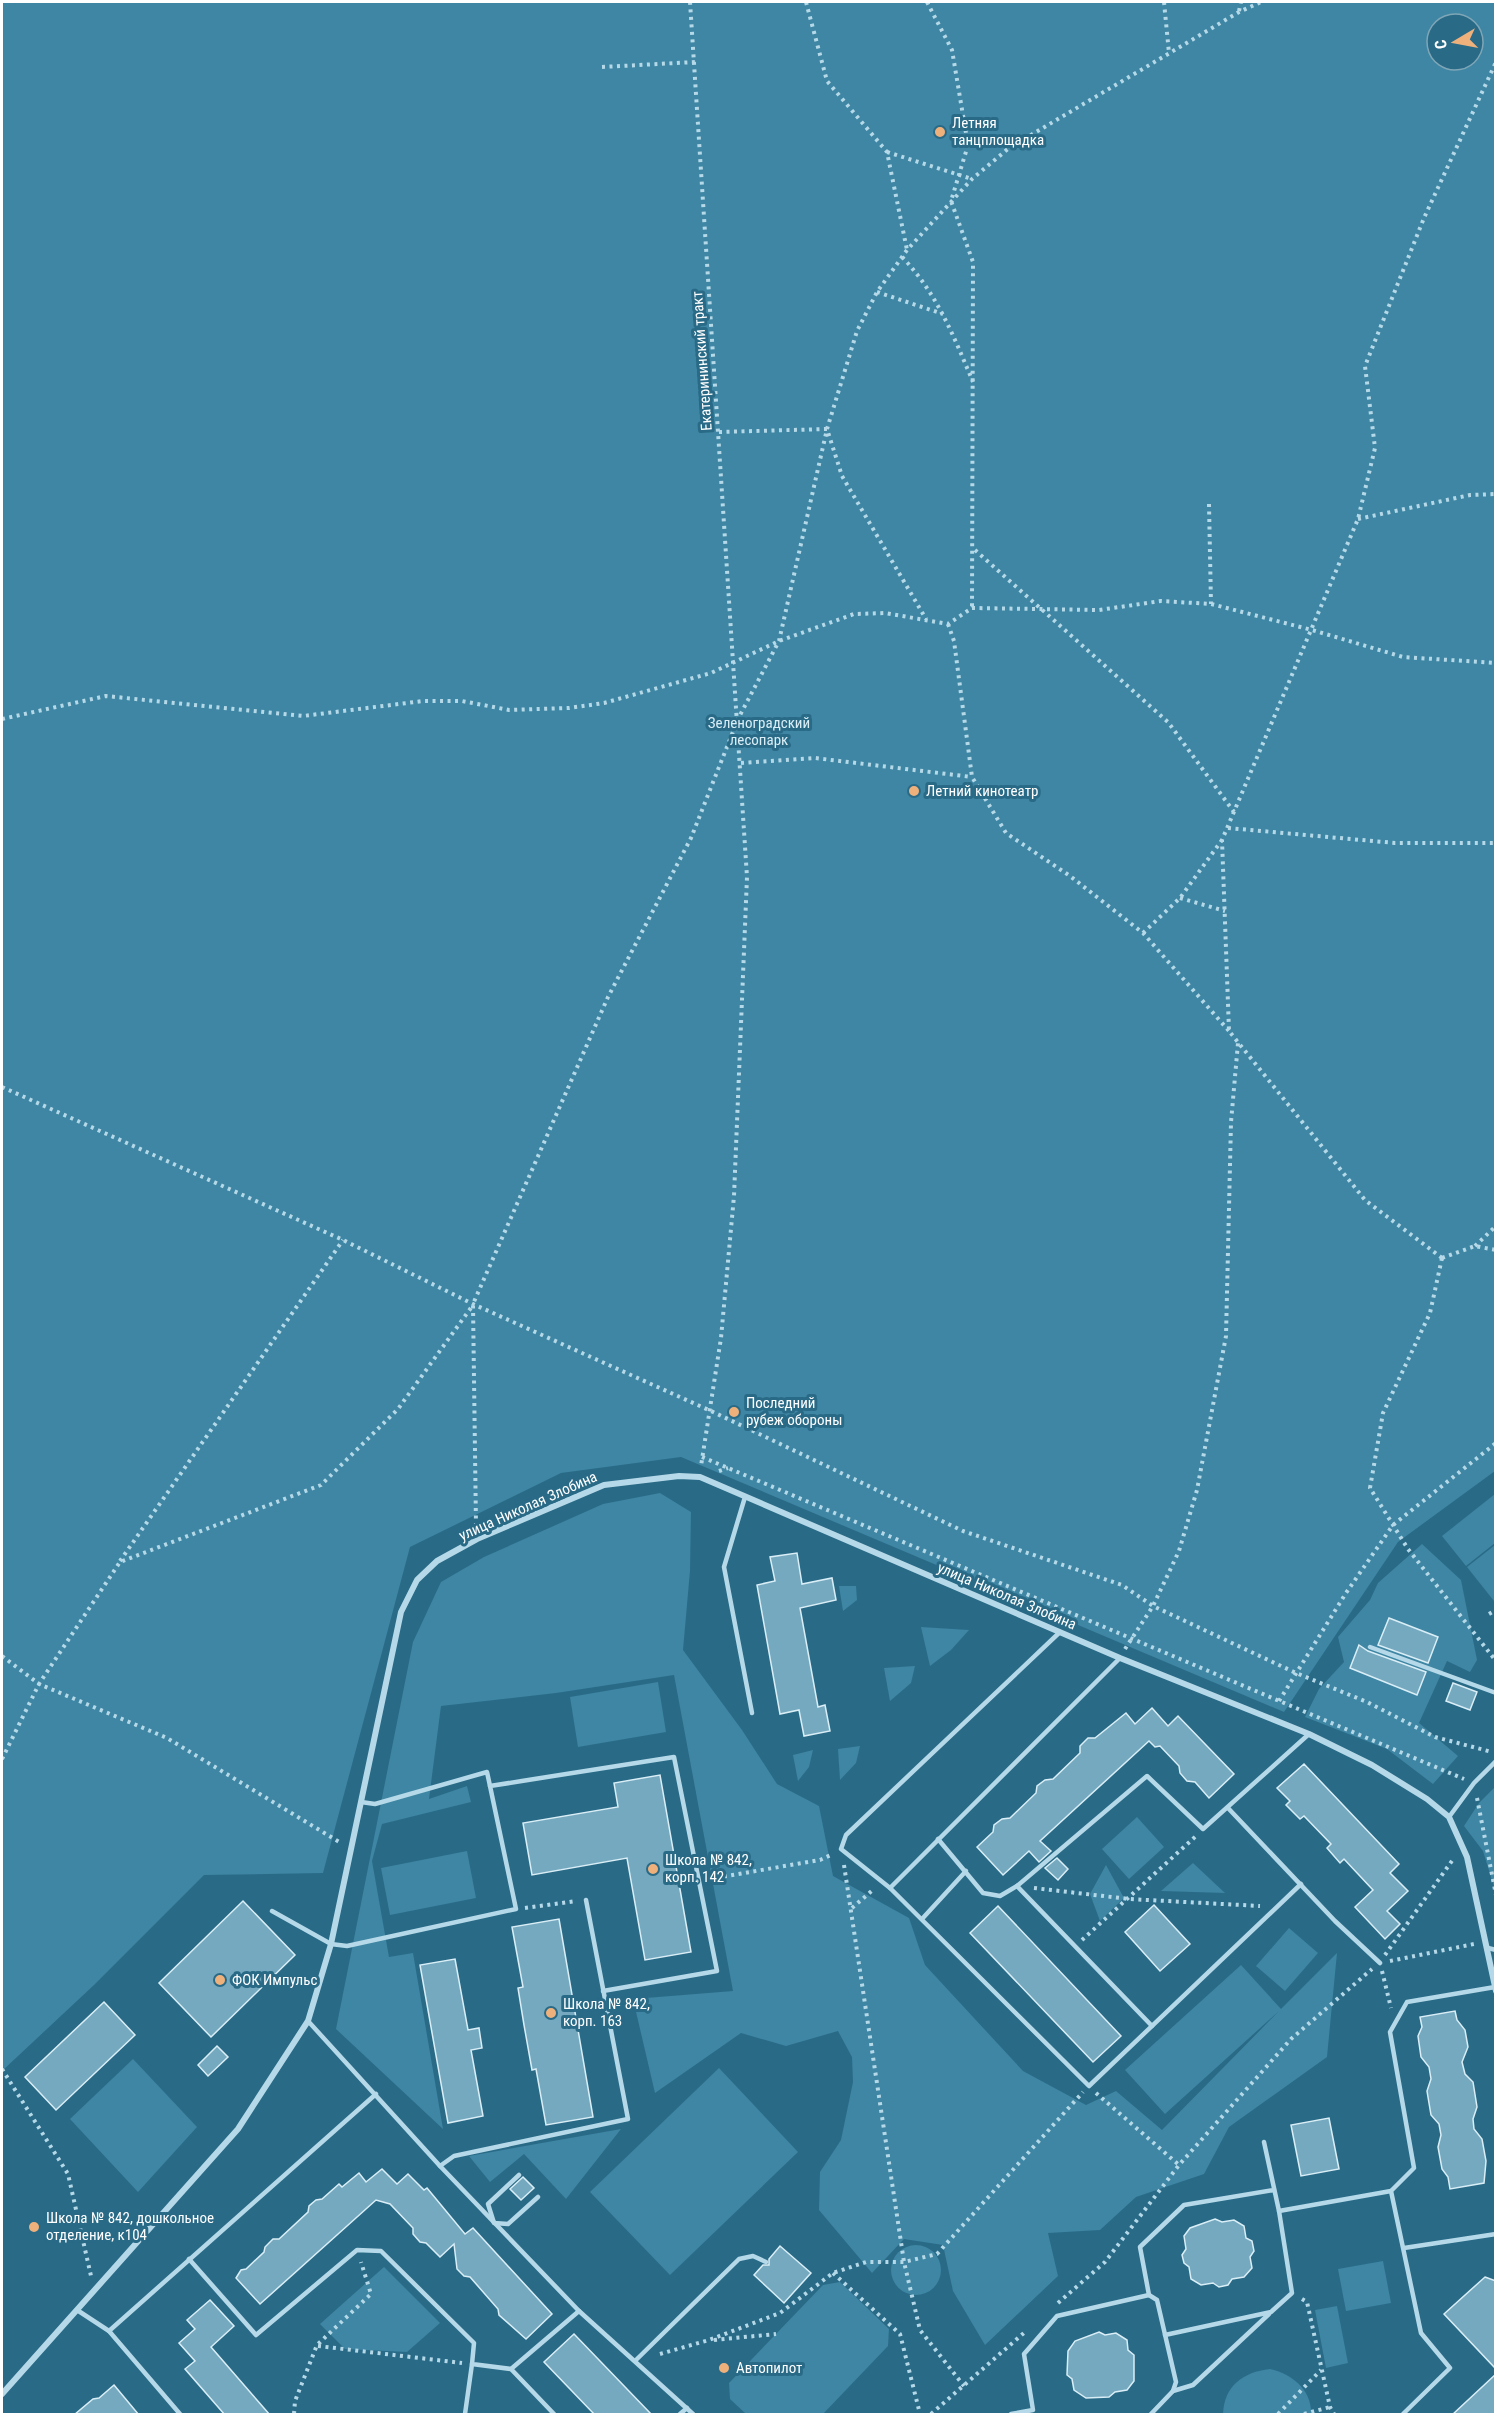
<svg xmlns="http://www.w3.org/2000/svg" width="1497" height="2416" font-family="'Roboto Condensed',sans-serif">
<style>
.green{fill:#3e86a3;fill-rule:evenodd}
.building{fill:#75a9bf;stroke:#d9eef6;stroke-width:1.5}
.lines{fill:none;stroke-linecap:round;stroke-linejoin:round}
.path{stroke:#b5d9e8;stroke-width:4;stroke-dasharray:3 4.5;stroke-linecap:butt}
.service{stroke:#b5d9e8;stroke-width:4.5}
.minor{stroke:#b5d9e8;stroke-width:6}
.poi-dot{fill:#efb17c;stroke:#296a87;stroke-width:2}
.labels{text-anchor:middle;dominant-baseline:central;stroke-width:6;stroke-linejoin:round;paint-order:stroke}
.poi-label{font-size:15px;fill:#fff;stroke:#296a87;text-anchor:start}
.street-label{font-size:15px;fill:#fff;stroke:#296a87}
.park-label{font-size:15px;fill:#d9eef6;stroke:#296a87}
</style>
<rect width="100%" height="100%" fill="#296a87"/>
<g class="green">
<path d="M 2,2 L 1495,2 L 1495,1471 L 1398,1542 L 1284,1712 L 681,1457 L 561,1473 L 410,1547 L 323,1873 L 204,1875 L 94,1985 L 2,2071 ZM 1437,24 L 1473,24 L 1473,60 L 1437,60 Z"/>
<path d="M 660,1493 L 691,1512 L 690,1571 L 683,1650 L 742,1730 L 777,1784 L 819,1806 L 833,1876 L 909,1918 L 925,1965 L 1023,2071 L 1086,2105 L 1116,2091 L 1162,2130 L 1279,2011 L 1165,2114 L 1125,2070 L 1241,1965 L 1281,2009 L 1337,1953 L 1327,2057 L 1229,2127 L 1204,2174 L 1136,2197 L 1100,2230 L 1048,2233 L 1058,2276 L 985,2345 L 953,2291 L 943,2245 L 904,2239 L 872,2273 L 819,2210 L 820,2172 L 841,2140 L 853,2082 L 852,2057 L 838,2031 L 786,2046 L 741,2033 L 655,2093 L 633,1999 L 733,1991 L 674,1675 L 556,1693 L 441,1706 L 429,1799 L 467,1786 L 471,1802 L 382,1824 L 372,1861 L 389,1957 L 413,1953 L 443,2129 L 336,2029 L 413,1642 L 441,1582 L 484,1557 L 603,1504 Z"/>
<path d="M 1495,1494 L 1495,1543 L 1466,1566 L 1442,1536 Z"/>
<path d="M 1422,1544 L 1461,1580 L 1477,1660 L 1470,1672 L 1447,1661 L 1419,1723 L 1458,1756 L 1433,1784 L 1387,1749 L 1305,1717 L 1319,1689 L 1344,1662 L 1338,1637 L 1370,1600 L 1378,1583 Z"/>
<path d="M 1495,1545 L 1496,1600 L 1494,1601 L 1467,1567 Z"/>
<path d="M 839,1586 L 856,1586 L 857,1600 L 843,1611 Z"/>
<path d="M 921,1627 L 969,1630 L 951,1650 L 930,1666 Z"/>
<path d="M 915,1666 L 911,1683 L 890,1701 L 884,1668 Z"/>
<path d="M 658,1682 L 666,1732 L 578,1747 L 570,1697 Z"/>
<path d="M 860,1746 L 856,1763 L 840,1780 L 838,1749 Z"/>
<path d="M 813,1750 L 809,1767 L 798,1781 L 793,1755 Z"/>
<path d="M 1495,1787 L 1495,1890 L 1483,1851 L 1464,1826 L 1479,1803 Z"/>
<path d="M 1137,1817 L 1164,1847 L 1129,1879 L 1102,1849 Z"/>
<path d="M 467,1851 L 476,1898 L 390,1915 L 381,1868 Z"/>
<path d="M 1193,1863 L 1225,1893 L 1161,1891 Z"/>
<path d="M 1106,1865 L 1124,1898 L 1100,1921 L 1090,1894 Z"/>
<path d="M 1289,1928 L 1318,1953 L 1285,1991 L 1256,1966 Z"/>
<path d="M 133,2059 L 197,2127 L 138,2192 L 70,2119 Z"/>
<path d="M 719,2068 L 798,2152 L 670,2275 L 590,2192 Z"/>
<path d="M 621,2129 L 566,2199 L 524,2154 L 490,2182 L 469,2156 Z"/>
<circle cx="916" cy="2270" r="25"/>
<path d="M 1383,2261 L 1391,2303 L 1346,2311 L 1338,2269 Z"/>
<path d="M 384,2267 L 440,2323 L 407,2352 L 345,2349 L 320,2324 Z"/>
<path d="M 840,2282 L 889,2329 L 888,2346 L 823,2414 L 746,2414 L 730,2399 L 729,2383 L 823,2285 Z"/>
<path d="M 1337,2306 L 1348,2363 L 1326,2368 L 1315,2310 Z"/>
<path d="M 1270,2369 C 1292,2374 1312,2390 1311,2414 L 1223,2414 C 1224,2386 1243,2372 1270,2369 Z"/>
</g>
<g class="building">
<path d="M 797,1553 L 802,1584 L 832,1578 L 836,1600 L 800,1608 L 818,1707 L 825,1705 L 830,1731 L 804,1736 L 799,1710 L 780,1714 L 757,1585 L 775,1581 L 770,1557 Z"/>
<path d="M 1389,1618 L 1438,1637 L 1428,1663 L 1378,1645 Z"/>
<path d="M 1359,1645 L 1368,1651 L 1426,1672 L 1417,1695 L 1350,1668 Z"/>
<path d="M 1453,1683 L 1477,1692 L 1470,1710 L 1446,1701 Z"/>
<path d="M 1152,1708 L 1168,1726 L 1178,1716 L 1234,1774 L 1209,1798 L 1195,1782 L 1187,1781 L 1180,1773 L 1179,1766 L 1160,1746 L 1155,1747 L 1149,1741 L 1040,1841 L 1051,1851 L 1039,1862 L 1029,1851 L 1003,1875 L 977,1847 L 993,1832 L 994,1825 L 1002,1819 L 1010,1818 L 1036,1793 L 1037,1786 L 1045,1780 L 1053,1779 L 1080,1753 L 1080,1746 L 1088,1738 L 1095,1738 L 1126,1713 L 1135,1724 Z"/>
<path d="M 1304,1764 L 1399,1864 L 1390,1873 L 1408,1891 L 1387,1911 L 1400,1924 L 1385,1939 L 1355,1907 L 1373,1890 L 1344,1859 L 1340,1863 L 1327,1848 L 1331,1844 L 1304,1816 L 1300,1819 L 1286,1805 L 1290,1801 L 1277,1788 Z"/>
<path d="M 660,1775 L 691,1952 L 645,1960 L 627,1858 L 532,1875 L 523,1823 L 618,1807 L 614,1783 Z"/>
<path d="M 1057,1858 L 1068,1869 L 1058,1880 L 1045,1868 Z"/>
<path d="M 243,1901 L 295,1955 L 211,2037 L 159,1983 Z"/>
<path d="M 1154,1905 L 1190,1944 L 1160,1971 L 1125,1932 Z"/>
<path d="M 998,1906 L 1121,2036 L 1093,2062 L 970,1933 Z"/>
<path d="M 559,1919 L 593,2117 L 546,2125 L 536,2069 L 532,2070 L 524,2025 L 518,1988 L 523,1987 L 512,1927 Z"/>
<path d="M 455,1959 L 468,2030 L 479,2028 L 482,2048 L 471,2050 L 483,2116 L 448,2123 L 420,1965 Z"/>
<path d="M 104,2002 L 135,2035 L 56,2110 L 25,2077 Z"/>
<path d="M 1455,2011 L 1457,2020 L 1465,2030 L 1468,2047 L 1462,2062 L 1465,2074 L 1473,2082 L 1477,2107 L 1473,2119 L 1474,2129 L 1482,2139 L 1486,2161 L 1484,2183 L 1450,2189 L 1448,2177 L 1442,2169 L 1438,2147 L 1441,2135 L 1439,2124 L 1431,2115 L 1427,2091 L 1431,2079 L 1429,2067 L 1421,2057 L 1418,2036 L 1422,2027 L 1420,2017 Z"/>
<path d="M 217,2046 L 228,2057 L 208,2076 L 198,2065 Z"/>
<path d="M 1329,2118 L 1339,2169 L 1301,2176 L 1291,2125 Z"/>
<path d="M 382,2169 L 397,2184 L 408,2174 L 424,2190 L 427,2188 L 465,2234 L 473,2228 L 552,2314 L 526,2339 L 499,2315 L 498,2309 L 470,2277 L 464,2276 L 457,2269 L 454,2244 L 440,2257 L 426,2243 L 420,2242 L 413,2234 L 413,2228 L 390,2204 L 376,2200 L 260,2304 L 236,2278 L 241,2270 L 246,2269 L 264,2252 L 265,2247 L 273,2239 L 279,2239 L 308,2212 L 309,2206 L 316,2200 L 322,2199 L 339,2184 L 342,2187 L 359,2173 L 366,2182 Z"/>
<path d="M 523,2177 L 534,2188 L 521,2200 L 510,2189 Z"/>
<path d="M 1215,2219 L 1222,2222 L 1234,2220 L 1244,2226 L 1246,2238 L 1252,2241 L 1254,2251 L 1250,2257 L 1252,2268 L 1244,2277 L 1232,2279 L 1228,2285 L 1219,2287 L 1213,2283 L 1201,2285 L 1191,2279 L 1189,2267 L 1184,2263 L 1182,2255 L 1186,2249 L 1184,2236 L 1190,2228 Z"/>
<path d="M 780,2246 L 811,2273 L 784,2303 L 754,2275 L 763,2265 L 769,2265 L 769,2259 Z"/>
<path d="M 1485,2277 L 1496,2281 L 1496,2369 L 1444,2314 Z"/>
<path d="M 210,2300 L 234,2326 L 211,2347 L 270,2415 L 225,2415 L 185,2369 L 195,2361 L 179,2343 L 195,2329 L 187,2320 Z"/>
<path d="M 1099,2332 L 1105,2335 L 1116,2333 L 1127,2340 L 1128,2350 L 1134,2355 L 1134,2381 L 1127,2390 L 1115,2392 L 1109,2397 L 1086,2398 L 1074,2390 L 1072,2379 L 1067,2375 L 1068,2351 L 1075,2341 Z"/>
<path d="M 574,2334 L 652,2415 L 595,2415 L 544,2362 Z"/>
<path d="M 1496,2374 L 1496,2415 L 1452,2415 Z"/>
<path d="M 114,2385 L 139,2415 L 74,2415 L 93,2399 L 99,2398 Z"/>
</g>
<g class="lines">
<g class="path">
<path d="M 690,2 L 747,877 L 734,1196 L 721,1338 L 701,1466"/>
<path d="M 806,2 L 827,81 L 887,152 L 907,250"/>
<path d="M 927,2 L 952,50 L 968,145 L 951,201 L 973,262 L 972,608"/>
<path d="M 1164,2 L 1169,53"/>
<path d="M 1239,11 L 1241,2"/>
<path d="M 602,67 L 695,62"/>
<path d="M 887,152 L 972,179"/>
<path d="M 902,257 C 937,293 954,337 973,382"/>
<path d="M 877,292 L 943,314"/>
<path d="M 719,432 L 827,429 L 842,476 L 926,619"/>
<path d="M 1209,504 L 1211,604"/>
<path d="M 1358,519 L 1470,495 L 1496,494"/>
<path d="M 975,550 L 1168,722 L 1234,812"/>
<path d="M 948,624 L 954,641 L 972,777 L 1006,833 L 1070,876 L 1143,933 L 1229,1031"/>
<path d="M 2,719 L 106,696 L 303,716 L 423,701 L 462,701 L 509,710 L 569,708 L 604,703 L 711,673 L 779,641 L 854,614 L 885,613 L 948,624 L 972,608 L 1099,610 L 1161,601 L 1211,604 L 1312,630 L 1403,657 L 1496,663"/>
<path d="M 741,763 L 815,758 L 972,777"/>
<path d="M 1228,828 L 1395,843 L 1496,843"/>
<path d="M 1180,898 L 1225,911"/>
<path d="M 1143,933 L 1180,898 L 1222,840"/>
<path d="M 2,1087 L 343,1240 L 473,1304 L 711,1411 L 963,1531 L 1122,1585 L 1153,1606 L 1296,1673 L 1367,1702 L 1435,1737 L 1492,1752"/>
<path d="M 1475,1246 L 1496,1226"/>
<path d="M 1442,1258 L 1365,1200 L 1229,1031 L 1222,840 L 1358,519 L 1375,448 L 1365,366 L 1424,218 L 1496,62"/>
<path d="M 1442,1258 L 1430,1313 L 1383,1413 L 1370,1488 L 1408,1549 L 1496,1661"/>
<path d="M 1442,1258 L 1475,1246 L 1496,1250"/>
<path d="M 702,1457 L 1464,1779"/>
<path d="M 719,1471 L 728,1468"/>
<path d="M 476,1526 L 473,1304 L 608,997 L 691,838 L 738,719 L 779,641 L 827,429 L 857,331 L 877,292 L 907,250 L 972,179 L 1009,148 L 1239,12 L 1261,2"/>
<path d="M 120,1561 L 343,1240"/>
<path d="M 1489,1614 L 1496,1610"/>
<path d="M 1125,1649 L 1153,1606 L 1179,1551 L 1197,1490 L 1226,1336 L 1231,1122 L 1238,1043"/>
<path d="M 2,1656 L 39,1684 L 167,1738 L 341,1843"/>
<path d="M 1279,1701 L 1346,1593 L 1393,1525 L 1496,1443"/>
<path d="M 2,1759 L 39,1684 L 120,1562 L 321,1485 L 398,1409 L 473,1305"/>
<path d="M 1477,1798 L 1496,1895"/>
<path d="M 844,1865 L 904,2262 L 920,2330 L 964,2386"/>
<path d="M 709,1879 L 820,1860 L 833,1854"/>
<path d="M 1034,1888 L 1129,1899 L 1260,1906"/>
<path d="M 525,1908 L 577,1901"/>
<path d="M 852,1908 L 874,1889"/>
<path d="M 1082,1940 L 1196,1836"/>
<path d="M 1385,1955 L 1454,1858"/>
<path d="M 1390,1961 L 1474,1944"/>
<path d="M 1382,1971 L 1391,2008"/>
<path d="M 2,2069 L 68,2174 L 91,2276"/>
<path d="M 1096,2093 L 1179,2165"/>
<path d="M 833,2273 L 900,2334 L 920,2414"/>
<path d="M 1302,2299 L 1307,2302 L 1330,2407 L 1334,2414"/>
<path d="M 1058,2303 L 1105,2262 L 1179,2165 L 1291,2039 L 1372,1969"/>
<path d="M 714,2340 L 776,2334"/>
<path d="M 318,2346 L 462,2363"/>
<path d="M 660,2354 L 709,2340 L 780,2313 L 833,2273 L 866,2262 L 904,2262 L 937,2254 L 1083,2092"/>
<path d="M 294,2414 L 295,2401 L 317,2345 L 371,2294 L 361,2262"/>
<path d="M 931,2414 L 1025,2332"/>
<path d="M 1278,2414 L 1321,2370"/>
<path d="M 1304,2414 L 1330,2407"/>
</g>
<g class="service">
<path d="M 745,1497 L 724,1567 L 752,1713"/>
<path d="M 1060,1632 L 846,1835 L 841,1849 L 890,1888 L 1089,2086 L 1301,1884"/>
<path d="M 1370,1647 L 1496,1693"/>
<path d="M 361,1802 L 375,1804 L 487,1772 L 490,1786"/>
<path d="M 1228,1808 L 1335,1921 L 1380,1963"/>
<path d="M 1449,1817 L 1474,1783 L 1496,1761"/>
<path d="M 938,1839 L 983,1893 L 1000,1896 L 1017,1886 L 1147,1776 L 1203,1829 L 1309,1734"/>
<path d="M 1017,1886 L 1152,2026"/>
<path d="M 890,1888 L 1120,1658"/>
<path d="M 272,1911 L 331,1944 L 347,1946 L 516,1909 L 490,1786 L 674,1757 L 717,1971 L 603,1991"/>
<path d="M 922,1919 L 966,1871"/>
<path d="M 1488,1948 L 1496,1950"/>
<path d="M 308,2021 L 440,2166 L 579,2311 L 693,2414"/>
<path d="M 440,2166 L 454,2156 L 628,2119 L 586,1900"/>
<path d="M 519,2175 L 488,2204 L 494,2223 L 508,2224 L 538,2197"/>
<path d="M 1279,2211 L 1391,2191"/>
<path d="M 1404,2248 L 1496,2234"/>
<path d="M 189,2259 L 256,2335 L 357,2250 L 381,2251 L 474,2343 L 472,2364 L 511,2369"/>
<path d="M 1149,2295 L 1157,2300 L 1176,2382 L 1173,2391 L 1151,2414"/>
<path d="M 77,2310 L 109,2331 L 180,2414"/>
<path d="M 109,2331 L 376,2094"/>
<path d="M 1165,2335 L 1271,2312 L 1292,2293 L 1279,2211 L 1264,2142"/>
<path d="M 636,2360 L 739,2259 L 753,2256 L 766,2262"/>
<path d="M 1173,2391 L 1193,2385 L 1269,2314"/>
<path d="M 465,2414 L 472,2364"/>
<path d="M 554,2414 L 511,2369 L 579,2311"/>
<path d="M 680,2414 L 687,2408"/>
<path d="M 1011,2414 L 1033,2410 L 1024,2354 L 1057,2316 L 1149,2295 L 1140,2247 L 1184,2205 L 1274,2190"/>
<path d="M 1403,2414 L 1450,2368 L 1421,2333 L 1391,2191 L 1414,2168 L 1390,2032 L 1407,2002 L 1495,1987"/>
</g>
<path class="minor" d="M 2,2394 L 238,2129 L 308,2021 L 331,1944 L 401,1612 L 417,1580 L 437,1561 L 477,1539 L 604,1485 L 679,1476 L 700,1477 L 1120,1658 L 1309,1734 L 1372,1765 L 1427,1799 L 1449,1817 L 1467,1857 L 1496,1991"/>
</g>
<g class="poi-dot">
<circle cx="940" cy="132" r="6"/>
<circle cx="914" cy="791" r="6"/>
<circle cx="734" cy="1412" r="6"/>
<circle cx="653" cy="1869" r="6"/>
<circle cx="220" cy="1980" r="6"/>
<circle cx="551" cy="2013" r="6"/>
<circle cx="34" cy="2227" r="6"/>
<circle cx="724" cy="2368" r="6"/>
</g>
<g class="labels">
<g class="poi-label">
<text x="952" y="123">Летняя<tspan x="952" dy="17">танцплощадка</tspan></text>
<text x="926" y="791">Летний кинотеатр</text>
<text x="746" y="1403">Последний<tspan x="746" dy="17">рубеж обороны</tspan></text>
<text x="665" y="1860">Школа № 842,<tspan x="665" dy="17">корп. 142</tspan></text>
<text x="232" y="1980">ФОК Импульс</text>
<text x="563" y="2004">Школа № 842,<tspan x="563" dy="17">корп. 163</tspan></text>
<text x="46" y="2218">Школа № 842, дошкольное<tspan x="46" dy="17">отделение, к104</tspan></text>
<text x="736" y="2368">Автопилот</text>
</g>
<g class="street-label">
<text transform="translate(702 361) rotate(-94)">Екатерининский тракт</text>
<text transform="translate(528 1506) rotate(-24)">улица Николая Злобина</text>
<text transform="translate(1007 1596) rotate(23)">улица Николая Злобина</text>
</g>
<g class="park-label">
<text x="759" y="723">Зеленоградский<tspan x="759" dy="17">лесопарк</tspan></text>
</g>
</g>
<rect width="1497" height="2416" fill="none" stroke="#ffffff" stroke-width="6"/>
<g transform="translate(1455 42) rotate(260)"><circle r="28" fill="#296a87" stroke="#7fa6b7" stroke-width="1.5"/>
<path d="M0-4.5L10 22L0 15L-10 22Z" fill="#efb17c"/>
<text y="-9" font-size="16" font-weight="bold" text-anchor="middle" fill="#ffffff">С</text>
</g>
</svg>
